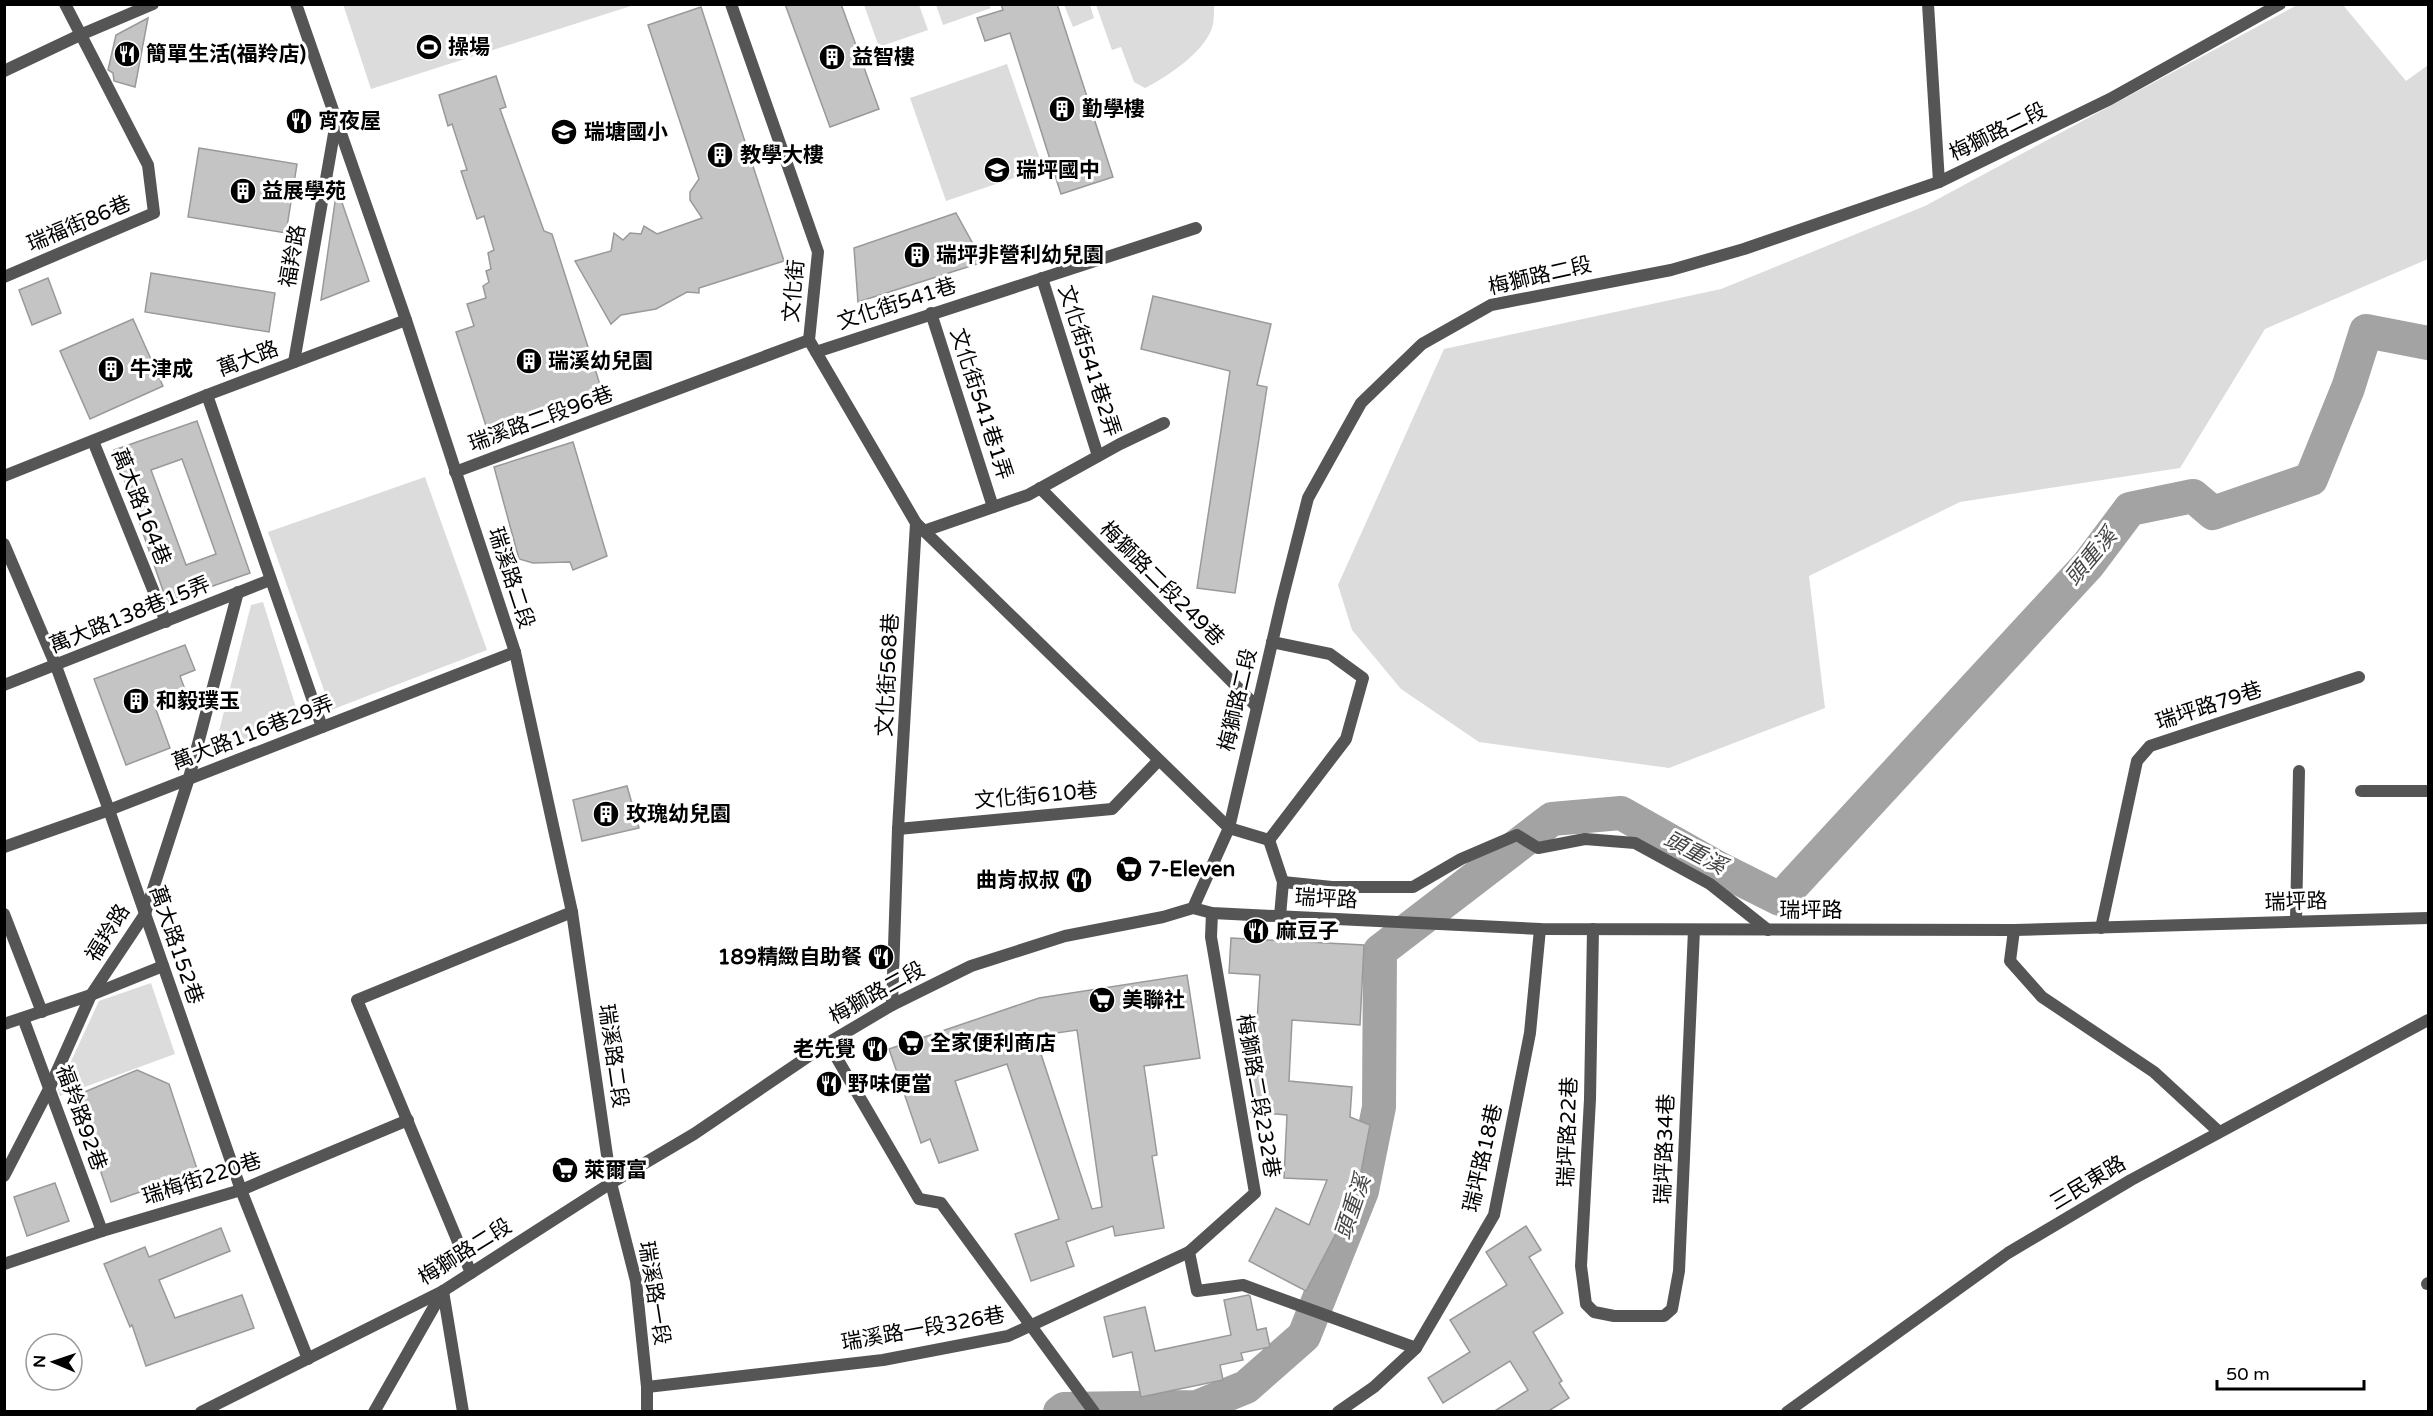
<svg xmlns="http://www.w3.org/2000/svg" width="2433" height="1416" font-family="'Varela Round','Noto Sans TC',sans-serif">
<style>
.green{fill:#dcdcdc}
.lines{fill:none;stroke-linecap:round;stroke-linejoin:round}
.river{stroke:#a3a3a3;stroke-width:34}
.building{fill:#c4c4c4;stroke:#999;stroke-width:1.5;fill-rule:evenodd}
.minor{stroke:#555;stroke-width:12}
.tertiary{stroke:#555;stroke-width:12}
.labels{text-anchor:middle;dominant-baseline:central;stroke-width:6;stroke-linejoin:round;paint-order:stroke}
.poi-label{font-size:21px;font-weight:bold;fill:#000;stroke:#fff;text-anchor:start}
.street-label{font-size:21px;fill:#000;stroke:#fff}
.water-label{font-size:22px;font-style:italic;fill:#444;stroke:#fff}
</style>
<rect width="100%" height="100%" fill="#fff"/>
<g class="green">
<path d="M 343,4 L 634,4 L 634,5 L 371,89 Z"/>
<path d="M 2299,4 L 2343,5 L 2406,81 L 2428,65 L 2428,259 L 2265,329 L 2180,468 L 1960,502 L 1809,576 L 1825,708 L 1669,768 L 1479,742 L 1401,689 L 1352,630 L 1338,585 L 1444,349 L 1721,289 L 1925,206 Z"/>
<path d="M 864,5 L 919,5 L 928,30 L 879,47 Z"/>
<path d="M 936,5 L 989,5 L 991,8 L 943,25 Z"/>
<path d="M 1064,5 L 1090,5 L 1094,18 L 1073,27 Z"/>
<path d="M 1096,5 L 1214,5 C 1214,11 1214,18 1213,24 C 1208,50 1167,77 1145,88 L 1134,82 L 1121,47 L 1112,50 Z"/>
<path d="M 1007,64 L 1043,168 L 946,201 L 910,98 Z"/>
<path d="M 425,477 L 487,650 L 331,710 L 268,532 Z"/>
<path d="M 263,602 L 299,717 L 213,755 L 251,605 Z"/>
<path d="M 151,983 L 175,1054 L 60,1096 L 58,1089 L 99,1001 Z"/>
</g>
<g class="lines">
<path class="river" d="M 1060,1412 L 1064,1409 L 1197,1407 L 1246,1387 L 1304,1336 L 1362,1191 L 1379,1107 L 1380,951 L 1552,819 L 1621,813 L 1720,869 L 1780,899 L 2088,565 L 2130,509 L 2193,496 L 2213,513 L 2311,479 L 2348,388 L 2366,331 L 2428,343"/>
</g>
<g class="building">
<path d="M 785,4 L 841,4 L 879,109 L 830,127 Z"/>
<path d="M 1001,4 L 1057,4 L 1113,177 L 1061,194 L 1010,33 L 985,41 L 977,18 L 1003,10 Z"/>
<path d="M 701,7 L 784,261 L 699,288 L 699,293 L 687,292 L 656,309 L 621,315 L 611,324 L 575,261 L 611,251 L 614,233 L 623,240 L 630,233 L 641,234 L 644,226 L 657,234 L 702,218 L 690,200 L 690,192 L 699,179 L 648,25 Z"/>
<path d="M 148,18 L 135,87 L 114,81 L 113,73 L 108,70 L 116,35 Z"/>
<path d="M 496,76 L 506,107 L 500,109 L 544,231 L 552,234 L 602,391 L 487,429 L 456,332 L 474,326 L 467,304 L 486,298 L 483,286 L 489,282 L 486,271 L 491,269 L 488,253 L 494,250 L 484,216 L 477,219 L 461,171 L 467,170 L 452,124 L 448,126 L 439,95 Z"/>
<path d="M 199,148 L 297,164 L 286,233 L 188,217 Z"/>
<path d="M 337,188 L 369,281 L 321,300 Z"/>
<path d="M 956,213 L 983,262 L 858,302 L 854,248 Z"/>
<path d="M 151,273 L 275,293 L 269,332 L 145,312 Z"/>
<path d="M 48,278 L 61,313 L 32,325 L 19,290 Z"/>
<path d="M 1153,296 L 1271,324 L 1257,385 L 1267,387 L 1235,593 L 1197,588 L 1230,371 L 1141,349 Z"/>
<path d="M 133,319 L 163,386 L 90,419 L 60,351 Z"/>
<path d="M 197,421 L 250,573 L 167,602 L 114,450 ZM 182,459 L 216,554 L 186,565 L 151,470 Z"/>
<path d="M 573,442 L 607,556 L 573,570 L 570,562 L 533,563 L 519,559 L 494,467 Z"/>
<path d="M 185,645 L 195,670 L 180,676 L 187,695 L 155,707 L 170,748 L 126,765 L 94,679 Z"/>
<path d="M 627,786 L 639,828 L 582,841 L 573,800 Z"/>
<path d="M 1231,938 L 1364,945 L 1360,1025 L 1292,1020 L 1289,1081 L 1352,1087 L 1350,1117 L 1370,1125 L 1357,1193 L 1344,1225 L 1341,1224 L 1306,1291 L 1249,1261 L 1276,1208 L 1309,1225 L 1327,1180 L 1284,1178 L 1287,1115 L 1251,1112 L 1260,975 L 1229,973 Z"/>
<path d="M 1187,975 L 1200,1058 L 1144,1066 L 1157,1155 L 1152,1156 L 1164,1228 L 1115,1236 L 1113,1226 L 1066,1242 L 1074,1266 L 1031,1281 L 1015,1234 L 1059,1219 L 1007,1064 L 955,1081 L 978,1150 L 939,1163 L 930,1139 L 921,1143 L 889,1049 L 1039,998 ZM 1077,1030 L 1102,1207 L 1092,1209 L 1035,1036 Z"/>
<path d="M 137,1070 L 169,1084 L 198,1172 L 111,1202 L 75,1096 Z"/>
<path d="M 55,1183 L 69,1221 L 27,1236 L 14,1197 Z"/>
<path d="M 1526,1226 L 1541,1250 L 1529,1257 L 1563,1313 L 1533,1332 L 1562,1381 L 1559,1383 L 1569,1398 L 1547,1412 L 1493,1412 L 1528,1390 L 1510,1361 L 1443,1403 L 1428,1378 L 1470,1352 L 1450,1320 L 1507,1285 L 1486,1252 Z"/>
<path d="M 221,1228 L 230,1251 L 159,1280 L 175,1318 L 242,1295 L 254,1328 L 146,1366 L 132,1325 L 130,1327 L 104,1264 L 145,1247 L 149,1257 Z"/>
<path d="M 1248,1295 L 1250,1296 L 1257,1330 L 1266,1328 L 1270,1347 L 1241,1353 L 1243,1360 L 1220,1365 L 1223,1380 L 1141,1397 L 1132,1352 L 1113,1357 L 1104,1317 L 1145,1307 L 1155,1351 L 1231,1335 L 1224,1300 Z"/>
</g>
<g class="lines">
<g class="minor">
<path d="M 731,4 L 818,252 L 809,340 L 916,523 L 1229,828 L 1269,840 L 1346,739 L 1363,678 L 1330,654 L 1272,642"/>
<path d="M 1928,4 L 1939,182"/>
<path d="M 4,71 L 80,35 L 153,4"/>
<path d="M 4,277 L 154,213 L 148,165 L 65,4"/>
<path d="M 1042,278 L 1098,456"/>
<path d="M 931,313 L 993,507"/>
<path d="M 816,352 L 1196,228"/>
<path d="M 294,362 L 336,122"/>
<path d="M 207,395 L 322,727"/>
<path d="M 93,441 L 166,622"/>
<path d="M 455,472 L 809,340"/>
<path d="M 4,476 L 207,395 L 406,320"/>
<path d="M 1040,488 L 1257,707"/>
<path d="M 924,531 L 1028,495 L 1120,444 L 1164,423"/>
<path d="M 4,544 L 56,666 L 109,810 L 241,1190 L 308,1359"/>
<path d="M 4,685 L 270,580"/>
<path d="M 2361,791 L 2428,791"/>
<path d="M 898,829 L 1112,809 L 1158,761"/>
<path d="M 1269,840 L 1283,882 L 1280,916"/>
<path d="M 4,847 L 109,810 L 515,652"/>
<path d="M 1283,882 L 1332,887 L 1413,887 L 1461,859 L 1517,835 L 1538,848 L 1585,839 L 1635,843 L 1710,884 L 1768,930"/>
<path d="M 1193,908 L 1212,913 L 1540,929 L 2014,930 L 2428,918"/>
<path d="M 1212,913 L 1211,937 L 1255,1193 L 1189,1252 L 1197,1291 L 1243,1285 L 1416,1348"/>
<path d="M 4,914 L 42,1012"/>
<path d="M 2296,921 L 2299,771"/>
<path d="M 2101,928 L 2137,761 L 2150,746 L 2359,677"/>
<path d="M 1593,929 L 1590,1099 L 1581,1266 L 1586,1304 L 1594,1312 L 1614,1316 L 1664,1316 L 1672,1309 L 1679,1271 L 1694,930"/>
<path d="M 2014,930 L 2010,961 L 2042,997 L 2154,1072 L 2218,1131"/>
<path d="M 892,1005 L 898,829 L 916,523"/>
<path d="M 23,1018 L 102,1231"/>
<path d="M 4,1024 L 91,995 L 163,966"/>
<path d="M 828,1043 L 919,1199 L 941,1203 L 1094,1412"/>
<path d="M 4,1176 L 49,1089 L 91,995 L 145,914 L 189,778 L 238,592"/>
<path d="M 4,1264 L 102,1231 L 241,1190 L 408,1120"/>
<path d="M 471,1273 L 357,1000 L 572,912"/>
<path d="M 2427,1284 L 2428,1283"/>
<path d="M 443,1291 L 463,1412"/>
<path d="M 647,1387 L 883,1360 L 1008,1336 L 1189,1252"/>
<path d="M 374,1412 L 443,1291"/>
<path d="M 1338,1412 L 1374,1387 L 1416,1348 L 1494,1215 L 1530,1033 L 1540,929"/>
</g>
<g class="tertiary">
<path d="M 296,4 L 406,320 L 515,652 L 572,912 L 611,1183 L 636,1281 L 647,1387 L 647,1412"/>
<path d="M 201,1412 L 443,1291 L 611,1183 L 694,1134 L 828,1043 L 892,1005 L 971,966 L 1065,936 L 1163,917 L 1193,908 L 1229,828 L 1282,600 L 1308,498 L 1361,403 L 1422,344 L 1491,305 L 1671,270 L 1744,249 L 1939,182 L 2110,99 L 2280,4"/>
<path d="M 1787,1412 L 2008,1253 L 2131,1180 L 2428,1020"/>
</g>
</g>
<defs>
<symbol id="stadium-disc" viewBox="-11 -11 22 22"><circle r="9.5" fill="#000" stroke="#fff"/><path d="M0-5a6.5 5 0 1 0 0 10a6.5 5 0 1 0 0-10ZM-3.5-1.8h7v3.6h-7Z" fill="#fff"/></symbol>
<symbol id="restaurant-disc" viewBox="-11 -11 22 22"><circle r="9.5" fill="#000" stroke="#fff"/><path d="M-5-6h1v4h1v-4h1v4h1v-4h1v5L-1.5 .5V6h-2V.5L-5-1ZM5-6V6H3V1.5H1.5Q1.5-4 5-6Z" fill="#fff"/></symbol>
<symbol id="building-disc" viewBox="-11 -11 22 22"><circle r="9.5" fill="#000" stroke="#fff"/><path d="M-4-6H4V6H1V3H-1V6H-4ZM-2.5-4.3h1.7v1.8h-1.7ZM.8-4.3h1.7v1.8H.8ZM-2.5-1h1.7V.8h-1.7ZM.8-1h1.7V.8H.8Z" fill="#fff"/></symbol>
<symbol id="school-disc" viewBox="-11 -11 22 22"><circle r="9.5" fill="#000" stroke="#fff"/><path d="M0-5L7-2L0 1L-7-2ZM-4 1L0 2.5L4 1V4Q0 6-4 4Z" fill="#fff"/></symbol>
<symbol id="supermarket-disc" viewBox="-11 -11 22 22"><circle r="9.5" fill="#000" stroke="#fff"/><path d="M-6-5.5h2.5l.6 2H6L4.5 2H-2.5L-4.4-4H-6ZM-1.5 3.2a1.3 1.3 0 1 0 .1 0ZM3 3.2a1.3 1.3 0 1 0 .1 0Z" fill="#fff"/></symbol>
</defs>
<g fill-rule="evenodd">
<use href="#stadium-disc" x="414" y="32" width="30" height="30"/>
<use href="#restaurant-disc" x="112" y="39" width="30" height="30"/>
<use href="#building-disc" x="817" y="42" width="30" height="30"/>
<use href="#building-disc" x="1047" y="94" width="30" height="30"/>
<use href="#restaurant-disc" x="284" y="106" width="30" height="30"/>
<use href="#school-disc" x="549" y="117" width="30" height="30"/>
<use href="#building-disc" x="705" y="140" width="30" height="30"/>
<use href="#school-disc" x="982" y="155" width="30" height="30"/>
<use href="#building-disc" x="228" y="176" width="30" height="30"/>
<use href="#building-disc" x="902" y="240" width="30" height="30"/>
<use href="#building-disc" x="514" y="346" width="30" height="30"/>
<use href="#building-disc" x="96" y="354" width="30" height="30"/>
<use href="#building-disc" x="121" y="686" width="30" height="30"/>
<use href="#building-disc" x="591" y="799" width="30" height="30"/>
<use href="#supermarket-disc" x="1114" y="854" width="30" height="30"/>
<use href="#restaurant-disc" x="1064" y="865" width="30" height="30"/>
<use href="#restaurant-disc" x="1241" y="916" width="30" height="30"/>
<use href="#restaurant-disc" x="866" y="942" width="30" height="30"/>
<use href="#supermarket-disc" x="1087" y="985" width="30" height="30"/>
<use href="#supermarket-disc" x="896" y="1028" width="30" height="30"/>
<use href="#restaurant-disc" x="860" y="1034" width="30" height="30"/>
<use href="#restaurant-disc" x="814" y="1069" width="30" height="30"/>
<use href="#supermarket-disc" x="550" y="1155" width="30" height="30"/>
</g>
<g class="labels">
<g class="poi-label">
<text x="448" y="47">操場</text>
<text x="146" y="54">簡單生活(福羚店)</text>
<text x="852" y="57">益智樓</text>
<text x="1082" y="109">勤學樓</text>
<text x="318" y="121">宵夜屋</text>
<text x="584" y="132">瑞塘國小</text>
<text x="740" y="155">教學大樓</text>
<text x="1016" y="170">瑞坪國中</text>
<text x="262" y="191">益展學苑</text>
<text x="936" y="255">瑞坪非營利幼兒園</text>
<text x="548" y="361">瑞溪幼兒園</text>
<text x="130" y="369">牛津成</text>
<text x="156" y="701">和毅璞玉</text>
<text x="626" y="814">玫瑰幼兒園</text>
<text x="1148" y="869">7-Eleven</text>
<text x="1060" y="880" text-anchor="end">曲肯叔叔</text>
<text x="1276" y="931">麻豆子</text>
<text x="862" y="957" text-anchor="end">189精緻自助餐</text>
<text x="1122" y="1000">美聯社</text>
<text x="930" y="1043">全家便利商店</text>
<text x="856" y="1049" text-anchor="end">老先覺</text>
<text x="848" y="1084">野味便當</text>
<text x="584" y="1170">萊爾富</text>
</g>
<g class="street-label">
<text transform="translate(1998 132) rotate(-26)">梅獅路二段</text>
<text transform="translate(79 224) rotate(-23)">瑞福街86巷</text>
<text transform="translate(293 256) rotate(-80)">福羚路</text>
<text transform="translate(1540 276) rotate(-13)">梅獅路二段</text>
<text transform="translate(794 291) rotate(-85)">文化街</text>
<text transform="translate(897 304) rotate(-18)">文化街541巷</text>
<text transform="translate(248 359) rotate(-21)">萬大路</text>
<text transform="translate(1089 361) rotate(72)">文化街541巷2弄</text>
<text transform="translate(981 404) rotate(72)">文化街541巷1弄</text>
<text transform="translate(541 419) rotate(-20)">瑞溪路二段96巷</text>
<text transform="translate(141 507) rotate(68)">萬大路164巷</text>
<text transform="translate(511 578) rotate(72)">瑞溪路二段</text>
<text transform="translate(1162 584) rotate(45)">梅獅路二段249巷</text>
<text transform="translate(130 615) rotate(-22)">萬大路138巷15弄</text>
<text transform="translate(888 675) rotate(-87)">文化街568巷</text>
<text transform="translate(1238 700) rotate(-77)">梅獅路二段</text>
<text transform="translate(2209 706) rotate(-18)">瑞坪路79巷</text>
<text transform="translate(253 733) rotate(-21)">萬大路116巷29弄</text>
<text transform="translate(1036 796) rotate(-5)">文化街610巷</text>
<text transform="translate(1326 899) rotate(3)">瑞坪路</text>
<text transform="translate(2296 902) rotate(-2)">瑞坪路</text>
<text x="1811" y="910">瑞坪路</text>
<text transform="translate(108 933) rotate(-58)">福羚路</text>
<text transform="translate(176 945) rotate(71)">萬大路152巷</text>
<text transform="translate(877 993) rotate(-29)">梅獅路二段</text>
<text transform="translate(613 1056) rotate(82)">瑞溪路二段</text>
<text transform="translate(1258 1096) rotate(80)">梅獅路二段232巷</text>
<text transform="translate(81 1118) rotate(70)">福羚路92巷</text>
<text transform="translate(1568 1132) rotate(-88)">瑞坪路22巷</text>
<text transform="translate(1665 1149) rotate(-88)">瑞坪路34巷</text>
<text transform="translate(1483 1158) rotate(-77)">瑞坪路18巷</text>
<text transform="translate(202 1179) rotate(-18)">瑞梅街220巷</text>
<text transform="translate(2088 1183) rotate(-31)">三民東路</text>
<text transform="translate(465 1252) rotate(-32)">梅獅路二段</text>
<text transform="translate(654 1293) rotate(81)">瑞溪路一段</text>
<text transform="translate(923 1329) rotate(-10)">瑞溪路一段326巷</text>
</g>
<g class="water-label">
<text transform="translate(2091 557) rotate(-50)">頭重溪</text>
<text transform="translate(1695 853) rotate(28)">頭重溪</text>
<text transform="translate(1353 1207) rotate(-71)">頭重溪</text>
</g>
</g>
<rect width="2433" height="1416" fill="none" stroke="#000000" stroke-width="12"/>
<g transform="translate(54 1362) rotate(272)"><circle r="28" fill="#ffffff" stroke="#999999" stroke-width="1.5"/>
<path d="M0-4.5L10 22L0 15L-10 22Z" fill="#000000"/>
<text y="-9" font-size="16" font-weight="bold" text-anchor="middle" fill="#000000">N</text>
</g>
<path d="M2217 1380v9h147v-9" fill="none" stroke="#000000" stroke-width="3"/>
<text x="2226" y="1380" font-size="18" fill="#000000" stroke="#ffffff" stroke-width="4.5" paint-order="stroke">50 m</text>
</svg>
